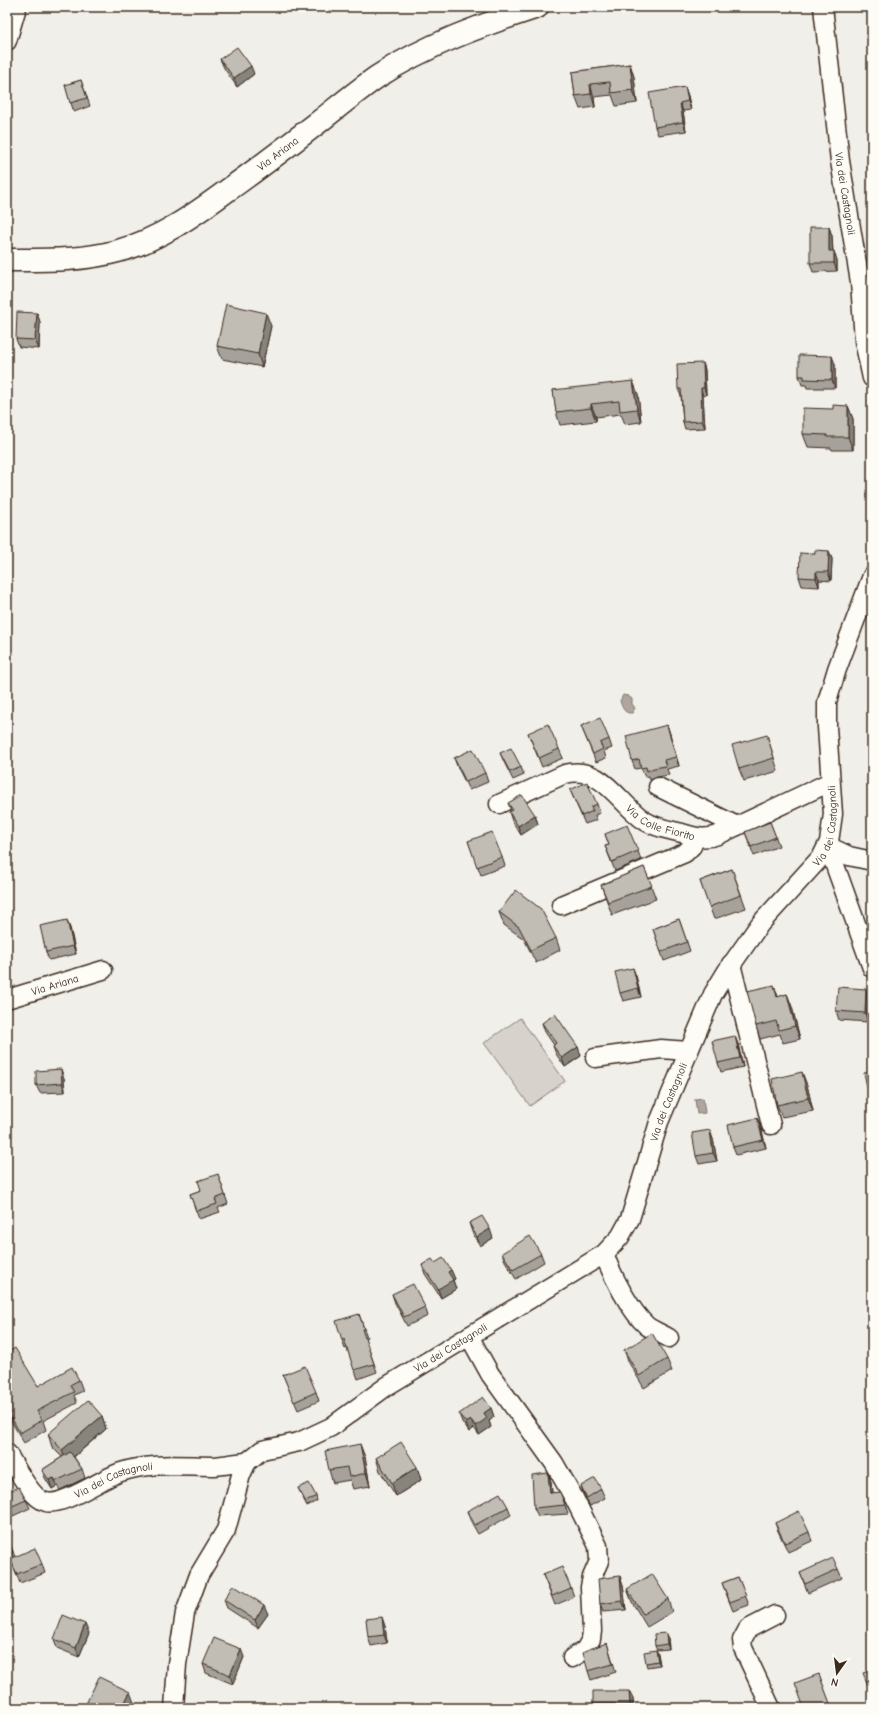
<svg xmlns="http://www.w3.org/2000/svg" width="879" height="1715" font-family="'Comic Neue',sans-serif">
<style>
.green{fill:#d7d2cc;stroke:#897e75}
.water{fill:#aea69f;stroke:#80746b}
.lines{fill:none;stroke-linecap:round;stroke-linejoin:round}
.minor-casing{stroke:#3b2a1e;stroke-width:21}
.major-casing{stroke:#3b2a1e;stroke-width:25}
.minor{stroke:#fdfcf7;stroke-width:18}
.major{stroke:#fdfcf7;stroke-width:22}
.wall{fill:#a6a29b;stroke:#3b2a1e}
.shaded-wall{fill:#87847e;stroke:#3b2a1e}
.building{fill:#c1bcb4;stroke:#3b2a1e}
.labels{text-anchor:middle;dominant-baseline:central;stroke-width:3;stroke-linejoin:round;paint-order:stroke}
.street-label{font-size:11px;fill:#3b2a1e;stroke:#fdfcf7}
</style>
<rect width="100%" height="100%" fill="#f1efea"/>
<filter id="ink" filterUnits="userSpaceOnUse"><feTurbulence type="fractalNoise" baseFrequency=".025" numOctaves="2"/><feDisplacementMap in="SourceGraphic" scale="8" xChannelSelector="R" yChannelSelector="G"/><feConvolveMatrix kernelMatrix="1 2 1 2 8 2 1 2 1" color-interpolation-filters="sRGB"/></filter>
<g filter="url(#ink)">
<path class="green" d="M 520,1018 L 565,1081 L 530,1106 L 484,1043 Z"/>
<g class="water">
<path d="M 623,695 L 628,696 L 632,699 L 632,704 L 635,708 L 632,713 C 624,714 622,707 620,701 Z"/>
<path d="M 703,1098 L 705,1113 L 697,1114 L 695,1099 Z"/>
</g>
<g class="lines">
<defs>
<g id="minor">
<path id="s1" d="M 823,7 L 840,161 L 860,282 L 864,341 L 872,378"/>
<path d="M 7,41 L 17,7"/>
<path d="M 658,787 L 737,826"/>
<path id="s2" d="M 499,804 L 565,774 C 602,764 619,804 645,821 C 656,828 670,830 682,833 C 695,837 705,840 718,835 L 830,782"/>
<path d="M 828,846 L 872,968"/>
<path d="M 828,846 L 849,856 L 872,861"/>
<path d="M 561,905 L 685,853 L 692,846 L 696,837"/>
<path d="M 731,964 L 771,1125"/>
<path id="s3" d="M 7,999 L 103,970"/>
<path d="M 595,1058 L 661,1049 L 688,1051"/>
<path d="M 604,1254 C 612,1275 630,1311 647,1326 C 654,1331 662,1334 669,1338"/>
<path d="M 469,1336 L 490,1374 L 554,1463 L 574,1498 L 598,1546 L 599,1561 L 592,1577 L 590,1587 L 592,1631 L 591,1639 L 585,1650 L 572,1658"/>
<path id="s4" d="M 7,1453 C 15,1465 31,1499 46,1502 C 63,1507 102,1478 121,1472 C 151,1462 183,1466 214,1466 C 225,1465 236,1463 247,1462"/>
<path id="s5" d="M 174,1708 L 177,1664 L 185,1613 L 199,1575 L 226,1530 L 241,1475 L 247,1462 L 262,1450 L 299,1442 L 331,1427 L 387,1386 L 604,1254 L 620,1237 L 630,1219 L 659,1122 L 713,994 L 727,971 L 760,924 L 822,856 L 829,842 L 833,814 L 827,727 L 827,702 L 837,669 L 872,576"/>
<path d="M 771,1708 L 743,1648 L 742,1640 L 748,1629 L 775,1615"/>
</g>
<g id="major">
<path id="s6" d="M 7,260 C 44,260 82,261 118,251 C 159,240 194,215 228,190 C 259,168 289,145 320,121 C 339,106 357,91 377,77 C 426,45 482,25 537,7"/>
</g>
</defs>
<use href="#minor" class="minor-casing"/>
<use href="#major" class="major-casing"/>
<use href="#minor" class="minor"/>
<use href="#major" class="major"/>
</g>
<g class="wall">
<path d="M 220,59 L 254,74 L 237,87 L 224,68 Z"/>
<path d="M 630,64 L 634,77 L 637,103 L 616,106 L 612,95 L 594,97 L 595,107 L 580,109 L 575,96 L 572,72 Z"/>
<path d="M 81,80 L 90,106 L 74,112 L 65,85 Z"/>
<path d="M 685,87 L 688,96 L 691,110 L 683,111 L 686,131 L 658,135 L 655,127 Z"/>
<path d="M 829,227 L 832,236 L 833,251 L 837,260 L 837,271 L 813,272 L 810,263 Z"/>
<path d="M 37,313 L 40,322 L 39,349 L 19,347 L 16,339 Z"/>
<path d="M 271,326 L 262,367 L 222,359 L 217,346 Z"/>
<path d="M 703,363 L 705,370 L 706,395 L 703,396 L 705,428 L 685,429 L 683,422 L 681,396 L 678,389 Z"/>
<path d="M 835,364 L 835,388 L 807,388 L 806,385 L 802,385 L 799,376 Z"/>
<path d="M 553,390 L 638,394 L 641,422 L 625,424 L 621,414 L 596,417 L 596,421 L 560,425 L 556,412 Z"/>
<path d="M 848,406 L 853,419 L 853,450 L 832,450 L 831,448 L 808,447 L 803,434 L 833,409 Z"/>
<path d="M 829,551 L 832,559 L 831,581 L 819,580 L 819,587 L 802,586 L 799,577 L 815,554 Z"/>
<path d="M 667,725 L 670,734 L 679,766 L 667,769 L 669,775 L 657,777 L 650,780 L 649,776 L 645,777 L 641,768 L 635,769 L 632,761 Z"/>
<path d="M 581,726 L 609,739 L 612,748 L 604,751 L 606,758 L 596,762 Z"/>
<path d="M 528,733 L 559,749 L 563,758 L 542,767 Z"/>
<path d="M 767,735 L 778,771 L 744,781 L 739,769 Z"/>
<path d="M 500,753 L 521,767 L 524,775 L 513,780 L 504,762 Z"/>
<path d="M 454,758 L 485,773 L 488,782 L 469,790 L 457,766 Z"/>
<path d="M 570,790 L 597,804 L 600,813 L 595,815 L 597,820 L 585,824 Z"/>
<path d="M 508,803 L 535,815 L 538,824 L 521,835 L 512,821 L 509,812 L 511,811 Z"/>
<path d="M 770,822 L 779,846 L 754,856 L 745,832 Z"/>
<path d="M 605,834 L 638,851 L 641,860 L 615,871 L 605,846 L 609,845 Z"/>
<path d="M 468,841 L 502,857 L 505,866 L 481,875 Z"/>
<path d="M 644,867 L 656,899 L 612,915 L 601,885 Z"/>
<path d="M 732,869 L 746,908 L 714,919 L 700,881 Z"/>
<path d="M 499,912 L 556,938 L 560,950 L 536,963 L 524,939 L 504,925 Z"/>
<path d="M 679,919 L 690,951 L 664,961 L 653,929 Z"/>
<path d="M 70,928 L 76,954 L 49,960 L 46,952 Z"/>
<path d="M 636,976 L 641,997 L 623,1001 L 620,993 Z"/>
<path d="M 774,985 L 778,997 L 787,994 L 792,1007 L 800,1039 L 783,1043 L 780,1034 L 760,1039 L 756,1026 Z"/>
<path d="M 869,997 L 868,1022 L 839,1020 L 836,1011 Z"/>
<path d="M 542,1023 L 578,1047 L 581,1056 L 565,1067 L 556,1054 L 553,1046 L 554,1045 L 545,1032 Z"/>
<path d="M 738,1044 L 743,1067 L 721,1072 L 718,1063 Z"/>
<path d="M 64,1078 L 65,1092 L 40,1093 L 36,1085 Z"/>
<path d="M 807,1085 L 813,1111 L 782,1117 L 777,1105 Z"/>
<path d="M 757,1118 L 761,1127 L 766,1148 L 736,1155 L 733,1147 Z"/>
<path d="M 713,1139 L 717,1161 L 699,1164 L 696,1156 Z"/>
<path d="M 218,1174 L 228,1204 L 218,1208 L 220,1212 L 199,1219 L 190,1194 L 201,1190 Z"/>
<path d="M 469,1223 L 493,1238 L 480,1246 L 472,1232 Z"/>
<path d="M 502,1253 L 541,1254 L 544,1262 L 516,1279 L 505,1261 Z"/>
<path d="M 7,1259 L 9,1265 L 7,1266 Z"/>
<path d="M 435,1263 L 451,1270 L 455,1279 L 453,1280 L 456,1289 L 441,1298 L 425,1274 L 422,1265 Z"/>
<path d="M 392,1294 L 425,1307 L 428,1316 L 407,1326 L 395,1303 Z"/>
<path d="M 359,1314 L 367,1337 L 365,1338 L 377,1372 L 358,1379 L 347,1348 L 345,1349 L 342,1340 Z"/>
<path d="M 624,1350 L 667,1359 L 672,1371 L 644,1388 L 629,1363 Z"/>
<path d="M 7,1353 L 38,1386 L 79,1380 L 83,1391 L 74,1395 L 77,1403 L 43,1421 L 46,1430 L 24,1443 L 8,1416 L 7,1413 L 7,1405 L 8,1404 L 7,1402 Z"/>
<path d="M 283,1375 L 316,1392 L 319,1401 L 298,1410 Z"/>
<path d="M 491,1408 L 494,1417 L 489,1421 L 491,1427 L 479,1435 L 474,1428 L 469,1432 L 462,1422 L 459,1414 Z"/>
<path d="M 102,1416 L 106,1429 L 74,1457 L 82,1469 L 85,1478 L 60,1490 L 57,1486 L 52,1489 L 45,1478 L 42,1470 L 62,1457 L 52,1447 L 48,1434 Z"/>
<path d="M 365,1457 L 370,1486 L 353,1489 L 350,1480 L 333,1483 L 329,1470 Z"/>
<path d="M 376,1458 L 417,1467 L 421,1480 L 396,1496 L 380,1471 Z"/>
<path d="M 548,1473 L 551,1482 L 552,1493 L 560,1492 L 568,1514 L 538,1516 L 534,1508 Z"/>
<path d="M 581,1486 L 601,1489 L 605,1498 L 590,1506 L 584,1495 Z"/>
<path d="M 298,1488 L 316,1496 L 317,1501 L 307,1506 Z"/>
<path d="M 7,1492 L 26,1500 L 30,1508 L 13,1516 L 7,1502 Z"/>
<path d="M 508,1507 L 511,1515 L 478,1534 L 470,1520 L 467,1511 Z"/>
<path d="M 775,1523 L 809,1532 L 812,1541 L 788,1552 L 778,1531 Z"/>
<path d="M 7,1536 L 15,1557 L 42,1564 L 45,1573 L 20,1583 L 12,1563 L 7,1565 Z"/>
<path d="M 838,1569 L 842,1578 L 808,1593 L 800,1573 Z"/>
<path d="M 543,1575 L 571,1588 L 574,1597 L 555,1605 Z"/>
<path d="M 620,1576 L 623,1585 L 626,1610 L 603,1612 L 600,1604 Z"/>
<path d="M 738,1577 L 749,1605 L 733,1611 L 722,1583 Z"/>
<path d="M 627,1589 L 668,1599 L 672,1612 L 647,1627 L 632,1602 Z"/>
<path d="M 224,1600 L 268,1614 L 258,1628 L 227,1608 Z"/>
<path d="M 385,1626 L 387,1643 L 371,1646 L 368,1637 Z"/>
<path d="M 89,1633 L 79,1657 L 57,1648 L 54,1639 Z"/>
<path d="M 666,1633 L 668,1637 L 669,1649 L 657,1650 L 655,1646 Z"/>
<path d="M 607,1643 L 616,1672 L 591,1680 L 588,1671 Z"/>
<path d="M 656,1650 L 658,1654 L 660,1665 L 647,1667 L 646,1663 Z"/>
<path d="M 244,1657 L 233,1684 L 206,1673 L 203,1664 Z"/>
<path d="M 819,1674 L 831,1708 L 804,1708 Z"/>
<path d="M 633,1699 L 633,1708 L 595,1708 L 593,1704 Z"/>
</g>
<g class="shaded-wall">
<path d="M 630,64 L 634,77 L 637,103 L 633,90 Z"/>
<path d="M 251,66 L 254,74 L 237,87 L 234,78 Z"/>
<path d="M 590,84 L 594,97 L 595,107 L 591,94 Z"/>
<path d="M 685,87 L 688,96 L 691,110 L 688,101 Z"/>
<path d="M 680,103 L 683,111 L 686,131 L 683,122 Z"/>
<path d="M 829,227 L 832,236 L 833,260 L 829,251 Z"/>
<path d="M 834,251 L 837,260 L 837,271 L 834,263 Z"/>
<path d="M 37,313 L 40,322 L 39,349 L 35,340 Z"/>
<path d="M 266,313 L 271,326 L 262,367 L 258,354 Z"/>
<path d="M 832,356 L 835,364 L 835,388 L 832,380 Z"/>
<path d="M 703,363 L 705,370 L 706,395 L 704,388 Z"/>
<path d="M 633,381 L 638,394 L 641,422 L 637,409 Z"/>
<path d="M 701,388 L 703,396 L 705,428 L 702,421 Z"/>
<path d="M 591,404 L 596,417 L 596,421 L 591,408 Z"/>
<path d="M 848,406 L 853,419 L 853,450 L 848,437 Z"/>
<path d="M 829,551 L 832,559 L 831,581 L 828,572 Z"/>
<path d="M 816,572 L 819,580 L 819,587 L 816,578 Z"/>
<path d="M 667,725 L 670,734 L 679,766 L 676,757 Z"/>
<path d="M 535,815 L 538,824 L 521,835 L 518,826 Z"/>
<path d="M 67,920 L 70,928 L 76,954 L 73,946 Z"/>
<path d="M 633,968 L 636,976 L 641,997 L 638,988 Z"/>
<path d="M 774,985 L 778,997 L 777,997 Z"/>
<path d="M 866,989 L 869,997 L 868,1022 L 865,1013 Z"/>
<path d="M 787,994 L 792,1007 L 800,1039 L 795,1026 Z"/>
<path d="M 735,1036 L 738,1044 L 743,1067 L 740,1058 Z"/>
<path d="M 578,1047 L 581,1056 L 565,1067 L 562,1058 Z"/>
<path d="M 61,1069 L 64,1078 L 65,1092 L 62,1083 Z"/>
<path d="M 802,1072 L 807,1085 L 813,1111 L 808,1098 Z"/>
<path d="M 757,1118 L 761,1127 L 766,1148 L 763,1140 Z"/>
<path d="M 710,1130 L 713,1139 L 717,1161 L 713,1153 Z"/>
<path d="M 490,1229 L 493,1238 L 480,1246 L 477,1237 Z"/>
<path d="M 451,1270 L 455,1279 L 453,1280 L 456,1289 L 441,1298 L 438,1289 L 448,1272 Z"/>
<path d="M 491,1408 L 494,1417 L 489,1421 L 491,1427 L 479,1435 L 476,1426 L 484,1413 Z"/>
<path d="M 102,1416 L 106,1429 L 66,1463 L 62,1450 Z"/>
<path d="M 471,1420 L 474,1428 L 469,1432 L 466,1423 Z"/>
<path d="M 360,1444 L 365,1457 L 370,1486 L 366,1473 Z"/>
<path d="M 417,1467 L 421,1480 L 396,1496 L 392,1483 Z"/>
<path d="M 548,1473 L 551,1482 L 553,1501 L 550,1493 Z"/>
<path d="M 54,1478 L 57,1486 L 52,1489 L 49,1480 Z"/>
<path d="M 620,1576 L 623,1585 L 626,1610 L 622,1601 Z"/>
<path d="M 264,1605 L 268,1614 L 258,1628 L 255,1620 Z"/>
<path d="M 382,1617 L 385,1626 L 387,1643 L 384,1635 Z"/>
<path d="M 85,1624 L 89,1633 L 79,1657 L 76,1648 Z"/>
<path d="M 666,1633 L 668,1637 L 669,1649 L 667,1644 Z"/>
<path d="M 241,1649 L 244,1657 L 233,1684 L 230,1675 Z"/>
<path d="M 656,1650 L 658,1654 L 660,1665 L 658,1661 Z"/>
<path d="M 629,1691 L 633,1699 L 633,1708 L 631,1708 L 630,1704 Z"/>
<path d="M 130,1692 L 135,1705 L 133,1708 L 122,1708 Z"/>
</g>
<g class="building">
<path d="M 237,47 L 251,66 L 234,78 L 220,59 Z"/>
<path d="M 630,64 L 633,90 L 611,93 L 610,82 L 590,84 L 591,94 L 575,96 L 572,72 Z"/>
<path d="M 81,80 L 87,98 L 70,103 L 65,85 Z"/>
<path d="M 685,87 L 688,101 L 680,103 L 683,122 L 655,127 L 649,93 Z"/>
<path d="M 810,227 L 829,227 L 829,251 L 834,251 L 834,263 L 810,263 Z"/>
<path d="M 226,304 L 266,313 L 258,354 L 217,346 Z"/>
<path d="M 17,312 L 37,313 L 35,340 L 16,339 Z"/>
<path d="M 799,355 L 832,356 L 832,380 L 804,379 L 804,376 L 799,376 Z"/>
<path d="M 703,363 L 704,388 L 701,388 L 702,421 L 683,422 L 681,389 L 678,389 L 677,364 Z"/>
<path d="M 633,381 L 637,409 L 620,411 L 619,401 L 591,404 L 591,408 L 556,412 L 553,390 Z"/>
<path d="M 833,405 L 848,406 L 848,437 L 827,437 L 827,435 L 803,434 L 803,408 L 833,409 Z"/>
<path d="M 815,550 L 829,551 L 828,572 L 816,572 L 816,578 L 799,577 L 800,553 L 815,554 Z"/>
<path d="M 600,718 L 609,739 L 600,743 L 603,749 L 593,754 L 581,726 Z"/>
<path d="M 548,724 L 559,749 L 539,758 L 528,733 Z"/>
<path d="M 667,725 L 676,757 L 664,760 L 666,766 L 654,768 L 647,771 L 646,767 L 641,768 L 639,759 L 632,761 L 626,736 Z"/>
<path d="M 767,735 L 774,758 L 739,769 L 732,745 Z"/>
<path d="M 511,748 L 521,767 L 510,772 L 500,753 Z"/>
<path d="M 473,749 L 485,773 L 466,782 L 454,758 Z"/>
<path d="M 587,782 L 597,804 L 591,807 L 593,811 L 582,816 L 570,790 Z"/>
<path d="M 522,795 L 535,815 L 518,826 L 509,812 L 513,810 L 508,803 Z"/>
<path d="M 770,822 L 776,837 L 751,847 L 745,832 Z"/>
<path d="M 627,825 L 638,851 L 612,862 L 605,846 L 609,845 L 605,834 Z"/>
<path d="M 492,832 L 502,857 L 477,867 L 468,841 Z"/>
<path d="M 644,867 L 652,886 L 608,902 L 601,885 Z"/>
<path d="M 732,869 L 741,895 L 709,907 L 700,881 Z"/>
<path d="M 516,890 L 541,909 L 556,938 L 531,950 L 519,927 L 499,912 Z"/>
<path d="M 679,919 L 687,942 L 661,952 L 653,929 Z"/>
<path d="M 67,920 L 73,946 L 46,952 L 40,926 Z"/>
<path d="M 633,968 L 638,988 L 620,993 L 615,972 Z"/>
<path d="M 774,985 L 777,997 L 787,994 L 795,1026 L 779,1030 L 776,1021 L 756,1026 L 747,991 Z"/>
<path d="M 838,987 L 866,989 L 865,1013 L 836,1011 Z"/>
<path d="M 555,1014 L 578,1047 L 562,1058 L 553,1046 L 556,1043 L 542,1023 Z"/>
<path d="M 735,1036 L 740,1058 L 718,1063 L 712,1041 Z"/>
<path d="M 61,1069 L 62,1083 L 36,1085 L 36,1071 Z"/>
<path d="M 872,1071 L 872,1099 L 870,1100 L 864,1073 Z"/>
<path d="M 802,1072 L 808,1098 L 777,1105 L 772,1079 Z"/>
<path d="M 757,1118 L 763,1140 L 733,1147 L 728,1125 Z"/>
<path d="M 710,1130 L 713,1153 L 696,1156 L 692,1133 Z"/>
<path d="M 218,1174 L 225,1195 L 215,1199 L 217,1204 L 196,1211 L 190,1194 L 201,1190 L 198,1181 Z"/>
<path d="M 482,1216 L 490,1229 L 477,1237 L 469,1223 Z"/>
<path d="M 530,1236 L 541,1254 L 513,1270 L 502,1253 Z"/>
<path d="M 443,1258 L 451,1270 L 448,1272 L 453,1280 L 438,1289 L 422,1265 L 432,1259 L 435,1263 Z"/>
<path d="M 413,1284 L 425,1307 L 404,1317 L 392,1294 Z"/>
<path d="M 359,1314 L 364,1329 L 362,1329 L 374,1364 L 354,1370 L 344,1339 L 342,1340 L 336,1321 Z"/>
<path d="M 652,1333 L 667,1359 L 639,1376 L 624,1350 Z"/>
<path d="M 15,1348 L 38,1386 L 72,1367 L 79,1380 L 70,1385 L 74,1392 L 37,1411 L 42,1420 L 20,1433 L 7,1410 L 7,1405 L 10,1403 L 7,1398 L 7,1353 Z"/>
<path d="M 305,1366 L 316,1392 L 294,1402 L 283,1375 Z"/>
<path d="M 483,1397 L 491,1408 L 484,1413 L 487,1418 L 476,1426 L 471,1420 L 466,1423 L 459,1414 Z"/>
<path d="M 88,1400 L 102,1416 L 62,1450 L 48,1434 Z"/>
<path d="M 401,1442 L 417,1467 L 392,1483 L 376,1458 Z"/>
<path d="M 360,1444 L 366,1473 L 349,1477 L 347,1467 L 329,1470 L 325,1451 Z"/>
<path d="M 70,1452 L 82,1469 L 56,1481 L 54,1478 L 49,1480 L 42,1470 Z"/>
<path d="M 548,1473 L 550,1493 L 560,1492 L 565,1505 L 534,1508 L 532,1475 Z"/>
<path d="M 595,1478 L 601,1489 L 587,1498 L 581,1486 Z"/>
<path d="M 309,1483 L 316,1496 L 306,1502 L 298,1488 Z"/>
<path d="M 19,1487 L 26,1500 L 10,1507 L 7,1501 L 7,1492 Z"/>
<path d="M 500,1493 L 508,1507 L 475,1525 L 467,1511 Z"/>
<path d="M 799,1511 L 809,1532 L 785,1543 L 775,1523 Z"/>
<path d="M 7,1536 L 13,1552 L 7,1555 Z"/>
<path d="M 35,1548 L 42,1564 L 17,1574 L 10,1559 Z"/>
<path d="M 833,1558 L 838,1569 L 805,1584 L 800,1573 Z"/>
<path d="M 562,1567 L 571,1588 L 552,1596 L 543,1575 Z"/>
<path d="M 652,1574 L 668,1599 L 643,1614 L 627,1589 Z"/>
<path d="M 620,1576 L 622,1601 L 600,1604 L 598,1579 Z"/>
<path d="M 738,1577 L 746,1596 L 730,1602 L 722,1583 Z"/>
<path d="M 233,1585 L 264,1605 L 255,1620 L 224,1600 Z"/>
<path d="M 63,1615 L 85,1624 L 76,1648 L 54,1639 Z"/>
<path d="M 382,1617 L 384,1635 L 368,1637 L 366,1619 Z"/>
<path d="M 666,1633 L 667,1644 L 655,1646 L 654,1634 Z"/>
<path d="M 214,1638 L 241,1649 L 230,1675 L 203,1664 Z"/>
<path d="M 607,1643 L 613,1664 L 588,1671 L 583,1653 L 589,1649 Z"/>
<path d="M 656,1650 L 658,1661 L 646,1663 L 644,1652 Z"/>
<path d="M 872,1670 L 872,1695 L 863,1673 Z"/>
<path d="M 819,1674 L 831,1706 L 825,1708 L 811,1708 L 810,1706 L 804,1708 L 795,1683 Z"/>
<path d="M 99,1677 L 130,1692 L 122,1708 L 84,1708 Z"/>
<path d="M 593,1691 L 629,1691 L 630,1704 L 593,1704 Z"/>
</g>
</g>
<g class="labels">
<g class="street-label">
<text stroke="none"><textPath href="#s6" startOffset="300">Via Ariana</textPath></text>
<text stroke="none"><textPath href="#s1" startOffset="188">Via dei Castagnoli</textPath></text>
<text stroke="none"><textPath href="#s2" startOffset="185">Via Colle Fiorito</textPath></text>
<text stroke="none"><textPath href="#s5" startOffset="1167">Via dei Castagnoli</textPath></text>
<text stroke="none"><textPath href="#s3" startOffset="50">Via Ariana</textPath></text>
<text stroke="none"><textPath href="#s5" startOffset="843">Via dei Castagnoli</textPath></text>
<text stroke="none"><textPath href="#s5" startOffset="496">Via dei Castagnoli</textPath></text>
<text stroke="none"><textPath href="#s4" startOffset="136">Via dei Castagnoli</textPath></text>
</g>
</g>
<rect width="879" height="1715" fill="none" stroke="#fdfcf7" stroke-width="24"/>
<rect x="12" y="12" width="855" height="1691" fill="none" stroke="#3b2a1e" stroke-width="1.5" filter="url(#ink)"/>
<g transform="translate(837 1673) rotate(194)" stroke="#fdfcf7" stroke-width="3" paint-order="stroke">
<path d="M0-3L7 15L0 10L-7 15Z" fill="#3b2a1e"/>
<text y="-6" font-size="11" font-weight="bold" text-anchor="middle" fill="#3b2a1e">N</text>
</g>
</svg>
